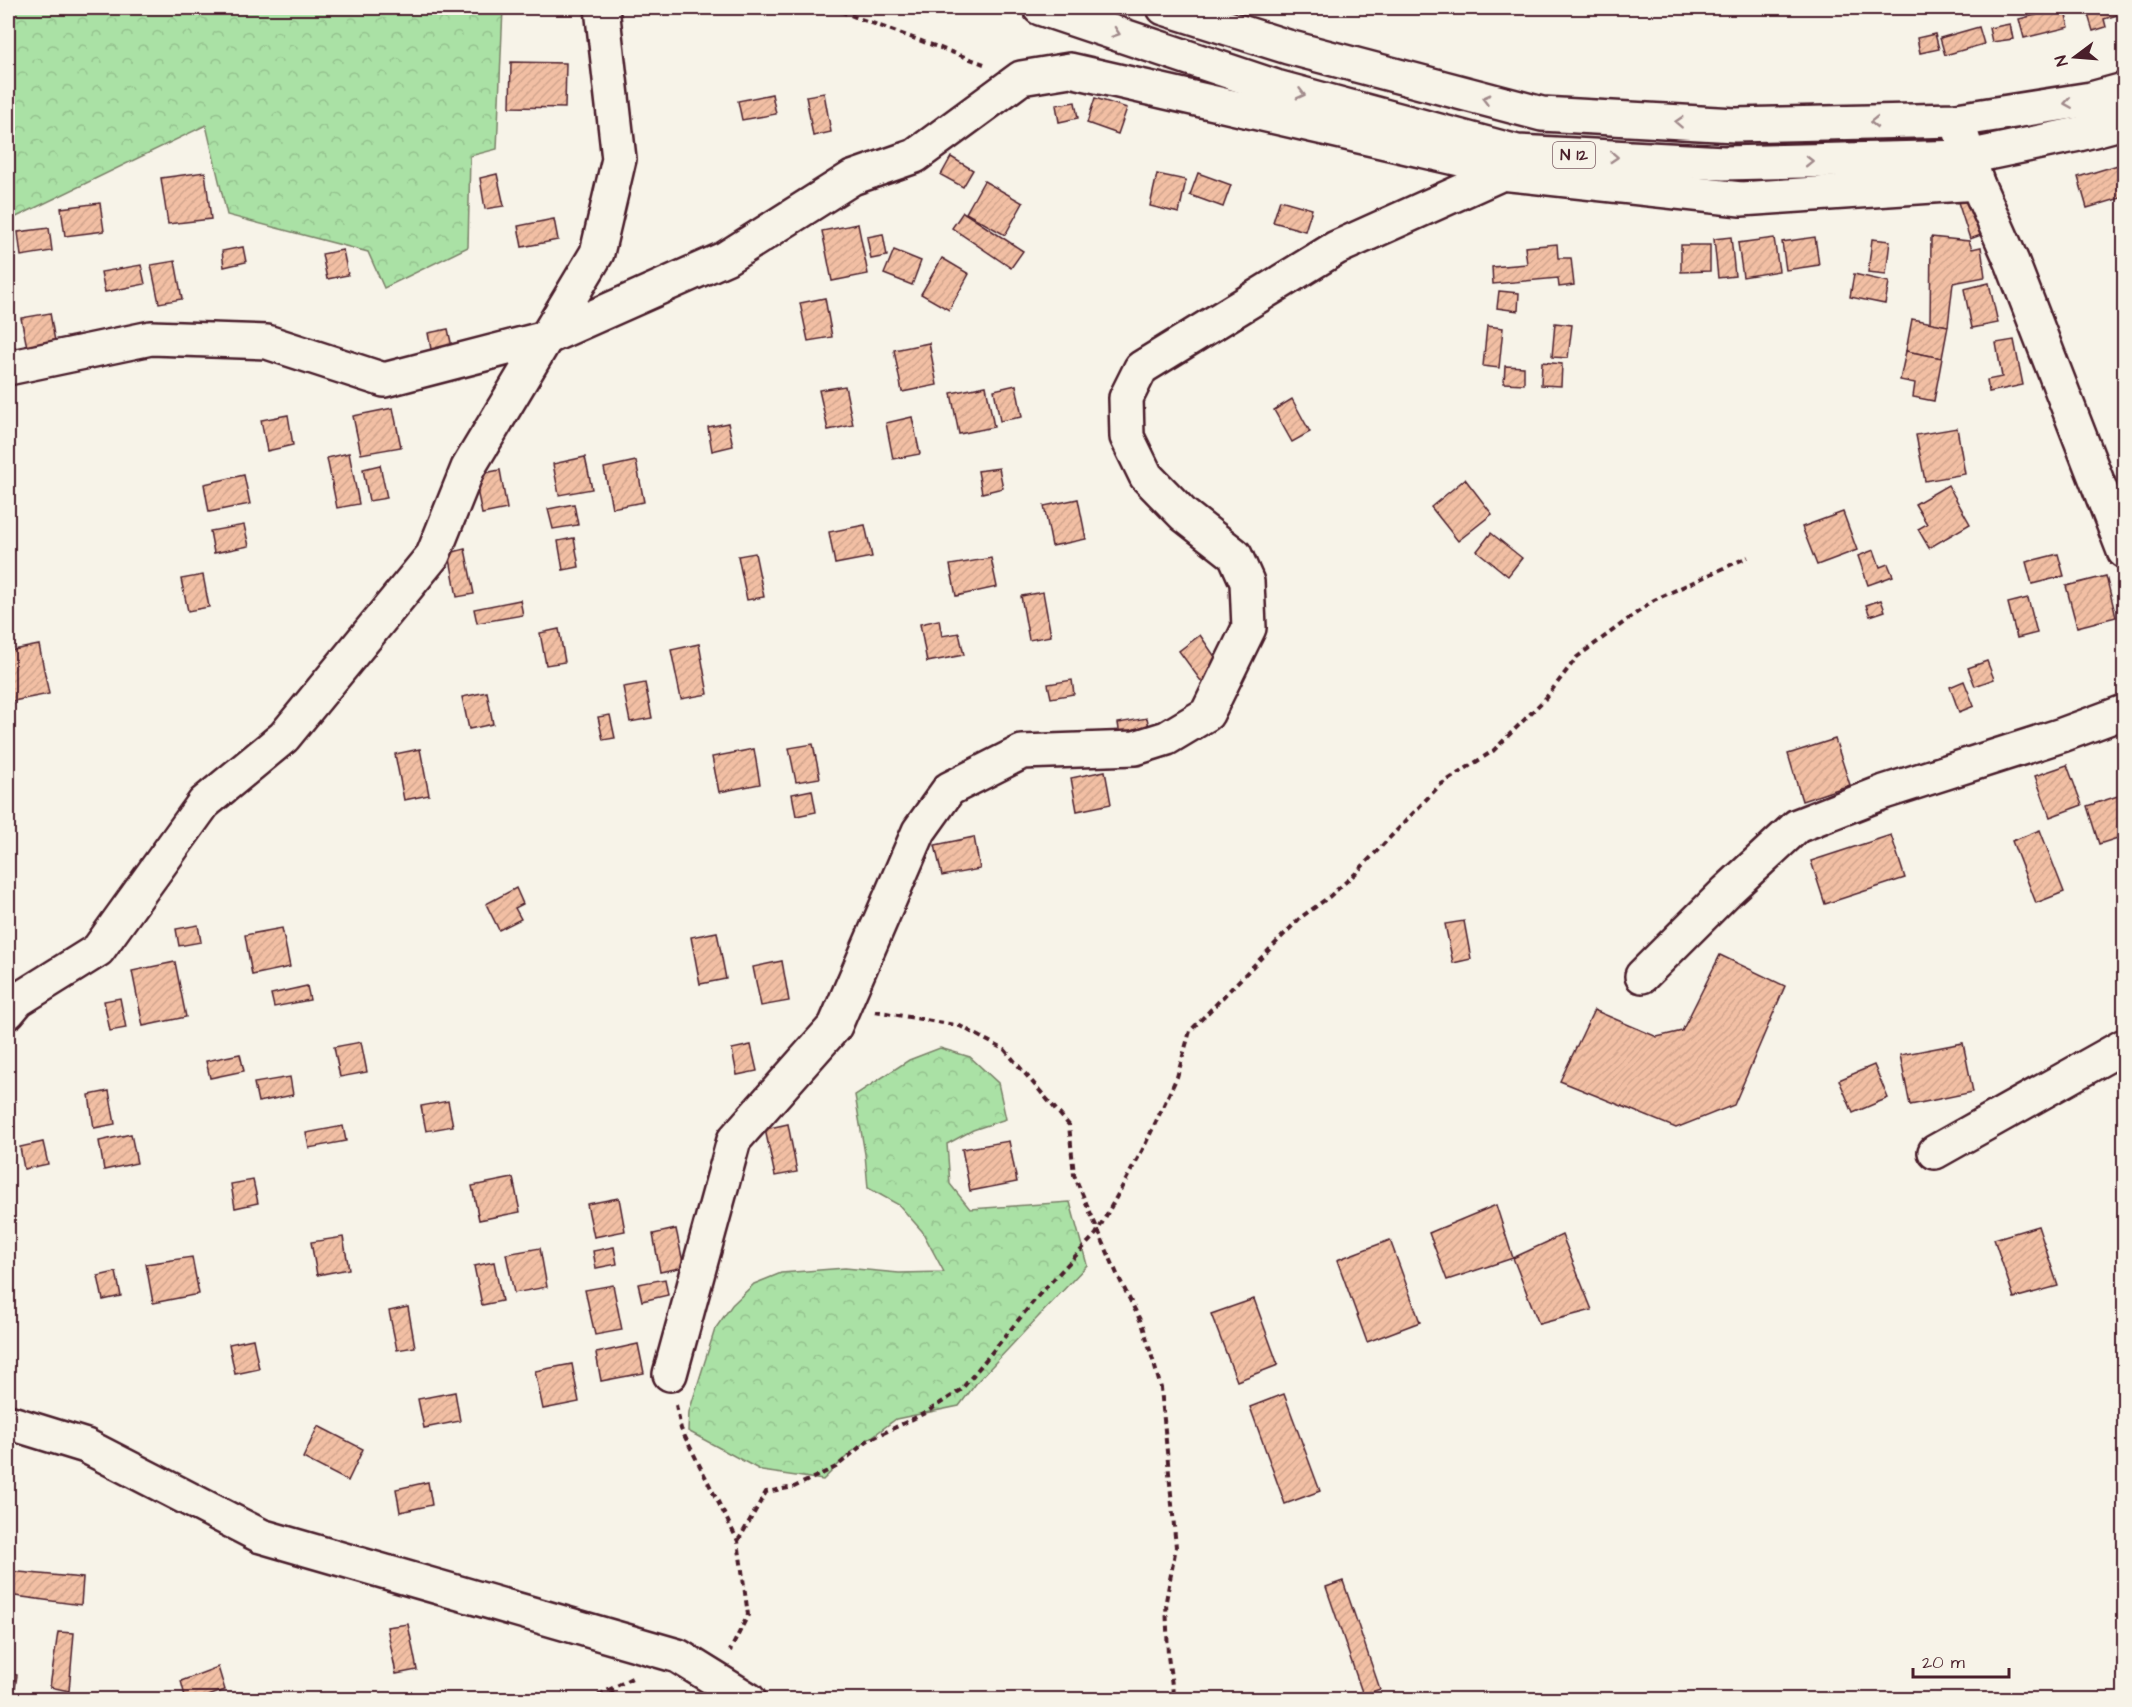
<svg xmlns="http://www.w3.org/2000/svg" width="2132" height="1707" font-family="'Architects Daughter',sans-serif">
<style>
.forest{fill:url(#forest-crowns);stroke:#7a8068;stroke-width:1.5}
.building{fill:url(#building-hatch);stroke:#4a1f2b;stroke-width:1.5}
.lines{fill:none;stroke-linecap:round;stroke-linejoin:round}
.minor-casing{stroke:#4a1f2b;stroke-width:38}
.major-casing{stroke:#4a1f2b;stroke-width:38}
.path{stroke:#4a1f2b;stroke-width:4;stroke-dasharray:6 4.5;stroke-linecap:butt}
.minor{stroke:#f7f3e8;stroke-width:33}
.major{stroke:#f7f3e8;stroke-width:33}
.oneway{stroke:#a0898a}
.labels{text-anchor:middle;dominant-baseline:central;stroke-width:6;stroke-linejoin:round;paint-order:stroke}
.shield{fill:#f7f3e8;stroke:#7e5f64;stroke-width:1.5}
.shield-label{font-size:16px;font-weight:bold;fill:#4a1f2b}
</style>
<defs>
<pattern id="forest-crowns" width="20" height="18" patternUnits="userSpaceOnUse" patternTransform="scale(1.5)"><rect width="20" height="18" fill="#aae1a5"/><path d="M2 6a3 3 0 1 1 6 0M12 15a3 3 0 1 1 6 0" fill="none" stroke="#94c18e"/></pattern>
<pattern id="building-hatch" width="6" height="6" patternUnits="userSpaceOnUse" patternTransform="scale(1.5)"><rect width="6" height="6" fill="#f2bfa4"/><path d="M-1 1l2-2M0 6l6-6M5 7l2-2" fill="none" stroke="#d1a48d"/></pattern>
</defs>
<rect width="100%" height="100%" fill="#f7f3e8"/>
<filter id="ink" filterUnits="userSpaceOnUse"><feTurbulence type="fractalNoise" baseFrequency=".0167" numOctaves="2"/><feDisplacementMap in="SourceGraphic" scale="12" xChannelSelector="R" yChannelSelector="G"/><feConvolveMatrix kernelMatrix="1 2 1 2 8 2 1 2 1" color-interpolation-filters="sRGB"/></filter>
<g filter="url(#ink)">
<g class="forest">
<path d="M 8,8 L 503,8 L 497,149 L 470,156 L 468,247 L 384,288 L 368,252 L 227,215 L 206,125 L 8,221 Z"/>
<path d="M 940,1048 L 970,1057 L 998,1083 L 1006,1119 L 973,1130 L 947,1144 L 950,1184 L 970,1209 L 1070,1202 L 1087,1265 L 978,1381 L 959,1406 L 896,1419 L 849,1454 L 823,1480 L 762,1471 L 688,1431 L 689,1412 L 715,1329 L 732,1305 L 754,1284 L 781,1273 L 845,1268 L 899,1273 L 944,1272 L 922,1231 L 899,1205 L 868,1188 L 865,1154 L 855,1095 L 909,1060 Z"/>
</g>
<g class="building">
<path d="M 2064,8 L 2069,27 L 2024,38 L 2019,19 Z"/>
<path d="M 2086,8 L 2124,8 L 2124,13 L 2104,19 L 2106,27 L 2093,31 Z"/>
<path d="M 2010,24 L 2013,39 L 1992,42 L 1989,28 Z"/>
<path d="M 1979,27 L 1984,44 L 1945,55 L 1940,38 Z"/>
<path d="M 1935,34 L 1939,49 L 1920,53 L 1917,38 Z"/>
<path d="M 511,62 L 566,63 L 565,108 L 510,107 Z"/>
<path d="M 824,93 L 831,132 L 813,136 L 806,96 Z"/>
<path d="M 772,94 L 776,114 L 742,120 L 738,101 Z"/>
<path d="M 1095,98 L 1127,108 L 1118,134 L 1087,123 Z"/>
<path d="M 1075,102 L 1078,118 L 1059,122 L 1056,105 Z"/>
<path d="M 951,157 L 973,170 L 963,187 L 941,175 Z"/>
<path d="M 2118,165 L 2124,197 L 2087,208 L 2078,177 Z"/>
<path d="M 205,172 L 211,219 L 168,224 L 161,178 Z"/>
<path d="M 1198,173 L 1231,185 L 1223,207 L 1190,195 Z"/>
<path d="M 497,174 L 504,206 L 485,209 L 480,178 Z"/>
<path d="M 1157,174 L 1186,180 L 1179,213 L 1150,206 Z"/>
<path d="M 984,181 L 1023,203 L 1005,235 L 966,213 Z"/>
<path d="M 1975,190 L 1989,232 L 1970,239 L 1956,196 Z"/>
<path d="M 1280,200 L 1312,209 L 1305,231 L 1273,222 Z"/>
<path d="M 100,203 L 104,231 L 65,236 L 61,208 Z"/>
<path d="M 963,212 L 1023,251 L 1011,268 L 952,228 Z"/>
<path d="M 554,219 L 558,240 L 522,247 L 518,226 Z"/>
<path d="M 858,224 L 868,274 L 832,281 L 822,231 Z"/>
<path d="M 49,228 L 52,251 L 21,256 L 18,232 Z"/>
<path d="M 883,234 L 887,256 L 871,259 L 867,237 Z"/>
<path d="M 1731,237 L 1735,276 L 1718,278 L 1714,239 Z"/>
<path d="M 1815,237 L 1819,265 L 1786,270 L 1782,242 Z"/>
<path d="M 1931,237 L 1969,241 L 1972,249 L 1981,247 L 1985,277 L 1953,283 L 1948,326 L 1930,323 Z"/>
<path d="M 1774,238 L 1779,271 L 1743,277 L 1738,243 Z"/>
<path d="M 1872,239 L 1890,241 L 1886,274 L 1868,272 Z"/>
<path d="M 1557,244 L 1558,258 L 1571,258 L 1574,285 L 1559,287 L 1558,278 L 1493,284 L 1492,267 L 1527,264 L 1525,247 Z"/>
<path d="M 1681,245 L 1710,245 L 1710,271 L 1681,272 Z"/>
<path d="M 243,247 L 246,262 L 224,267 L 222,251 Z"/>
<path d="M 343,250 L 348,275 L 327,279 L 322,254 Z"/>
<path d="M 894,250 L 921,261 L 912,285 L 884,274 Z"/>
<path d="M 942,258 L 969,274 L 949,310 L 921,294 Z"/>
<path d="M 175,261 L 182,299 L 159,303 L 151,265 Z"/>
<path d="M 141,265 L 145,284 L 105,292 L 101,272 Z"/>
<path d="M 1854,274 L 1889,282 L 1885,304 L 1850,297 Z"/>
<path d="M 1989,283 L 1998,323 L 1972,328 L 1964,289 Z"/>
<path d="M 1499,291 L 1519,293 L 1518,311 L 1497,308 Z"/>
<path d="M 825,298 L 832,337 L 808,341 L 800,303 Z"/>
<path d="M 50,313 L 56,347 L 28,352 L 21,318 Z"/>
<path d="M 1912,319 L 1948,326 L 1942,358 L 1906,351 Z"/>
<path d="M 1555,323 L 1572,325 L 1568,358 L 1552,357 Z"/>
<path d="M 1487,326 L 1503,328 L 1499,368 L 1483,366 Z"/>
<path d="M 448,329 L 454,356 L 433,360 L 428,333 Z"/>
<path d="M 2014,340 L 2023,385 L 1989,392 L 1987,380 L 2002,377 L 1996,343 Z"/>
<path d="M 929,343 L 937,385 L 902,392 L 894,350 Z"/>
<path d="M 1906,351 L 1942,358 L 1934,401 L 1913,397 L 1915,383 L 1900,380 Z"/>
<path d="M 1542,362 L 1562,364 L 1561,386 L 1541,385 Z"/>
<path d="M 1505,366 L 1524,367 L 1524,384 L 1504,383 Z"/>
<path d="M 1016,385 L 1022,417 L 1000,421 L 994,390 Z"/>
<path d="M 845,386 L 853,425 L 828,430 L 819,390 Z"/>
<path d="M 986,386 L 994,427 L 959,434 L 951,393 Z"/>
<path d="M 1292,399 L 1310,432 L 1292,442 L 1274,410 Z"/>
<path d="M 393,408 L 401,447 L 361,454 L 353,416 Z"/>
<path d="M 288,415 L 293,445 L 267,451 L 261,420 Z"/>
<path d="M 912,417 L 920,454 L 893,459 L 886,423 Z"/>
<path d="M 728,423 L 733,446 L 712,451 L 708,427 Z"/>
<path d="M 1957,428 L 1965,474 L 1925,481 L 1916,435 Z"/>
<path d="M 349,453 L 359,504 L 337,508 L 327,458 Z"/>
<path d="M 585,457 L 592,489 L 559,495 L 553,464 Z"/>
<path d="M 636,461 L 644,502 L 612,508 L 604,468 Z"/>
<path d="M 380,465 L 387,498 L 369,501 L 363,469 Z"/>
<path d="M 999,468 L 1003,488 L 982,493 L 978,471 Z"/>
<path d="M 500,470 L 507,509 L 482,514 L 474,475 Z"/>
<path d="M 244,475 L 250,504 L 209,512 L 204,484 Z"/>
<path d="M 1465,479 L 1492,514 L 1458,541 L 1431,507 Z"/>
<path d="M 1948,485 L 1970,524 L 1929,548 L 1918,529 L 1927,524 L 1915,504 Z"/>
<path d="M 1078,499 L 1086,539 L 1052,546 L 1044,506 Z"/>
<path d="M 574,504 L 578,525 L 553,529 L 548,509 Z"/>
<path d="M 1843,512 L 1857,550 L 1817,565 L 1802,527 Z"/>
<path d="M 244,525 L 249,546 L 214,553 L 210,531 Z"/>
<path d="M 865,525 L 872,557 L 835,564 L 829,532 Z"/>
<path d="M 1491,533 L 1522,558 L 1508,576 L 1477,551 Z"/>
<path d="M 574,538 L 579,567 L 563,570 L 558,541 Z"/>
<path d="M 465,549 L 474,594 L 457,597 L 449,553 Z"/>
<path d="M 1874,550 L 1880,567 L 1888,564 L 1893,576 L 1868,585 L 1858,556 Z"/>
<path d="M 755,553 L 764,597 L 747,600 L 738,556 Z"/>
<path d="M 2058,554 L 2064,576 L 2032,584 L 2026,562 Z"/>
<path d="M 991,558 L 997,587 L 956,596 L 950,565 Z"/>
<path d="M 203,575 L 209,607 L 188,611 L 181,579 Z"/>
<path d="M 2106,576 L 2116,617 L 2077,627 L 2066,586 Z"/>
<path d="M 1043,592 L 1051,636 L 1029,640 L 1021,596 Z"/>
<path d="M 2028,598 L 2037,633 L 2017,638 L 2008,603 Z"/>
<path d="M 520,600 L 523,615 L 477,623 L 474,609 Z"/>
<path d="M 1881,600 L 1885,611 L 1870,616 L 1866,605 Z"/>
<path d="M 939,620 L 942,636 L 959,633 L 964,655 L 927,662 L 920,624 Z"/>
<path d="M 559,629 L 565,662 L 546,665 L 540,633 Z"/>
<path d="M 1200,635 L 1226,673 L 1206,688 L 1179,651 Z"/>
<path d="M 699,644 L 708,694 L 681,699 L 671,650 Z"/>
<path d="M 39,645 L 49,694 L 8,702 L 8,651 Z"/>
<path d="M 1987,661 L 1994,679 L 1975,686 L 1968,668 Z"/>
<path d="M 1072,680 L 1074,694 L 1051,698 L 1048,684 Z"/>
<path d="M 1964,681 L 1974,706 L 1959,712 L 1950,687 Z"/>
<path d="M 645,683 L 652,718 L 630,722 L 623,687 Z"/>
<path d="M 487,692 L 493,724 L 469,729 L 462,697 Z"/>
<path d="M 610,715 L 615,738 L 603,740 L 598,717 Z"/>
<path d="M 1147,718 L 1151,736 L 1121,742 L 1118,723 Z"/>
<path d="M 1835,739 L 1850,785 L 1802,801 L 1788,754 Z"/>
<path d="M 813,744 L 820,778 L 796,782 L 789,748 Z"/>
<path d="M 420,749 L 429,795 L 404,800 L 395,754 Z"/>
<path d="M 754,749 L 760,784 L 719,792 L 712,757 Z"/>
<path d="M 2067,765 L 2082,805 L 2050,817 L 2035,776 Z"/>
<path d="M 1105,771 L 1111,804 L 1077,811 L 1071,778 Z"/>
<path d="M 812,790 L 816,812 L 796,816 L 792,794 Z"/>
<path d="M 2121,795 L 2124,805 L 2124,836 L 2099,844 L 2087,806 Z"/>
<path d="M 2040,830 L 2064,892 L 2036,903 L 2012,841 Z"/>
<path d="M 1891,835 L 1905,878 L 1825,904 L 1811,861 Z"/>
<path d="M 974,837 L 980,869 L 942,876 L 935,845 Z"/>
<path d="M 516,888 L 523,904 L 515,908 L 521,919 L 499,930 L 486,904 Z"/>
<path d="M 1464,921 L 1471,959 L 1453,963 L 1445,924 Z"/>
<path d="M 198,925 L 201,942 L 179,946 L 176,929 Z"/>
<path d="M 282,928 L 290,967 L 252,975 L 245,935 Z"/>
<path d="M 717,932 L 726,979 L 700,984 L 691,937 Z"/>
<path d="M 1720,955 L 1785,986 L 1734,1105 L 1676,1128 L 1560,1081 L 1594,1010 L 1657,1037 L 1682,1031 Z"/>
<path d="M 782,961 L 789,1001 L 761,1006 L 753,967 Z"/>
<path d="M 175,962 L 186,1017 L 143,1026 L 132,971 Z"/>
<path d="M 307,986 L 310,1000 L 274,1007 L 271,994 Z"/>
<path d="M 120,998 L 126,1028 L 110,1031 L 104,1001 Z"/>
<path d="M 361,1042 L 367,1072 L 340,1077 L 334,1047 Z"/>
<path d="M 1963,1043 L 1973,1092 L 1910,1105 L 1900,1055 Z"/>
<path d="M 751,1045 L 757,1071 L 737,1075 L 732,1049 Z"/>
<path d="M 240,1054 L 244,1071 L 210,1078 L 206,1061 Z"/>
<path d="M 1874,1065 L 1888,1098 L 1853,1113 L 1839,1080 Z"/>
<path d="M 290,1077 L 293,1095 L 258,1102 L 254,1083 Z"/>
<path d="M 109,1091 L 115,1124 L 94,1128 L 89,1095 Z"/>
<path d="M 448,1101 L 453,1126 L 426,1131 L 421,1106 Z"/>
<path d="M 788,1124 L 797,1172 L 775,1176 L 765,1129 Z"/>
<path d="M 343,1126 L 346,1141 L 309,1148 L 306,1133 Z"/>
<path d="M 131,1134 L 137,1163 L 104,1170 L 99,1141 Z"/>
<path d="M 1009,1141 L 1017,1182 L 970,1191 L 962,1149 Z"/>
<path d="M 43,1142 L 48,1164 L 24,1169 L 20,1147 Z"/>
<path d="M 513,1178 L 520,1212 L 479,1220 L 472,1186 Z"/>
<path d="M 253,1180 L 258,1203 L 235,1208 L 231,1184 Z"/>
<path d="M 619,1198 L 625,1231 L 594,1237 L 587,1204 Z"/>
<path d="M 1496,1205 L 1513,1258 L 1447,1280 L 1429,1233 Z"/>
<path d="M 2038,1226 L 2058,1286 L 2014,1298 L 1994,1239 Z"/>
<path d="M 676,1229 L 684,1267 L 660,1272 L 653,1234 Z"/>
<path d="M 1562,1235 L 1592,1310 L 1539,1324 L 1513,1258 Z"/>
<path d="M 343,1237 L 349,1269 L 317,1275 L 311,1242 Z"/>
<path d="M 1390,1240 L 1420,1322 L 1367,1342 L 1337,1260 Z"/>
<path d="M 614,1247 L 617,1264 L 596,1268 L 593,1251 Z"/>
<path d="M 540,1248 L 547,1287 L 514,1293 L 506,1254 Z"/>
<path d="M 192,1257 L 199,1294 L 153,1303 L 146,1264 Z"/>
<path d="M 494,1262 L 502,1301 L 482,1305 L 474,1266 Z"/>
<path d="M 116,1272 L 121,1296 L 103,1300 L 98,1276 Z"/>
<path d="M 665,1279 L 668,1295 L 642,1301 L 638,1284 Z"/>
<path d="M 613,1285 L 622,1330 L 595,1335 L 585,1290 Z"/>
<path d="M 1254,1299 L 1278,1365 L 1237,1381 L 1211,1314 Z"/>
<path d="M 408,1307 L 415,1347 L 397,1350 L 389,1311 Z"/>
<path d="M 253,1339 L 259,1369 L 235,1374 L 229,1344 Z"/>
<path d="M 638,1344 L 644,1373 L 601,1381 L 596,1353 Z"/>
<path d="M 572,1364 L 579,1402 L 543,1409 L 535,1371 Z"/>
<path d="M 455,1392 L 460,1421 L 424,1428 L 418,1399 Z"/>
<path d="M 1284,1394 L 1320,1491 L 1285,1504 L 1250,1407 Z"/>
<path d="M 318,1426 L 363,1449 L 348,1481 L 303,1458 Z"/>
<path d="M 428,1482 L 432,1505 L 400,1512 L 396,1489 Z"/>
<path d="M 8,1571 L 83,1578 L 81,1605 L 8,1595 Z"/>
<path d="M 1343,1581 L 1380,1689 L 1363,1695 L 1326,1587 Z"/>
<path d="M 408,1624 L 417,1670 L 396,1674 L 387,1627 Z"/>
<path d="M 58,1632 L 74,1633 L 69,1691 L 50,1687 Z"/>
<path d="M 218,1667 L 225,1690 L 197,1700 L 186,1700 L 181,1681 Z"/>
<path d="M 8,1673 L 17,1675 L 14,1695 L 8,1694 Z"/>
</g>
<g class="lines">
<defs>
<g id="minor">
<path d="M 1957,120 L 1977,183 L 2012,262 L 2124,551"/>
<path d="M 8,368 L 151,338 L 267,342 L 384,380 L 546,338 L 726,258 L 852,178 L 915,156 L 1021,78 L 1070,70 L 1464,160 L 1501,173 L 1741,199 L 1977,183"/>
<path d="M 1642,976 L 1727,891 L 1797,826 L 1884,792 L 2062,735 L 2124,712"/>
<path d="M 8,1012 L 18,1000 L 98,950 L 204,803 L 284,737 L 433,555 L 468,468 L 597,253 L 619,159 L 602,8"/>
<path d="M 1935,1152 L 2124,1046"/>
<path d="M 670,1374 L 734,1140 L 835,1026 L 919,831 L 949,789 L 1022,752 L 1135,748 L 1167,738 L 1207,714 L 1249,628 L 1247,582 L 1235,555 L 1184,515 L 1146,476 L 1127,437 L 1126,398 L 1141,368 L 1336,248 L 1496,176 L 1509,163"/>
<path d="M 8,1422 L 86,1446 L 261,1536 L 678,1656 L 749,1700"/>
</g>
<g id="major">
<path d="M 1040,8 L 1276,87 L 1517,152 L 1724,163 L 1968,157 L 2079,134 L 2124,122"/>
<path d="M 1164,8 L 1288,47 L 1542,114 L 1735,125 L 1957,120 L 2091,99 L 2124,90"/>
</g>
</defs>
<use href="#minor" class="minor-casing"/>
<use href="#major" class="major-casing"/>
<g class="path">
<path d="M 831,8 L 984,64"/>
<path d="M 875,1011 L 960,1026 L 1005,1050 L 1069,1125 L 1074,1175 L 1117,1274 L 1143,1326 L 1161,1388 L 1176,1547 L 1166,1601 L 1168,1656 L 1174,1700"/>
<path d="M 676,1405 L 681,1429 L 738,1541 L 748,1615 L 730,1651"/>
<path d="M 738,1541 L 766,1492 L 794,1487 L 836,1467 L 867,1441 L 925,1413 L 961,1390 L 1038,1296 L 1096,1234 L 1143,1149 L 1177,1077 L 1190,1031 L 1300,918 L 1329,897 L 1356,873 L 1440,785 L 1493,751 L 1545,699 L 1577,657 L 1654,600 L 1748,557"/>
<path d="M 612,1688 L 613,1700"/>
<path d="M 589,1700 L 634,1677"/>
</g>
<use href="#minor" class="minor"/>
<use href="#major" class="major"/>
</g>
<defs><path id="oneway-chevron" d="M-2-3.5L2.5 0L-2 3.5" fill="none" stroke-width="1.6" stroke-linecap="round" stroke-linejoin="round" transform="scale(1.5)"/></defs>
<g class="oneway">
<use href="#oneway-chevron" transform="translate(1116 33) rotate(19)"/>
<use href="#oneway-chevron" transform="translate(1301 94) rotate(15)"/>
<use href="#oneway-chevron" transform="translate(1486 99) rotate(-165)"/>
<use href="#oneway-chevron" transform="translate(2068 103) rotate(171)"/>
<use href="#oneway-chevron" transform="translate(1679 122) rotate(-177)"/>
<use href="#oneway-chevron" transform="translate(1874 122) rotate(179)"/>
<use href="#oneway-chevron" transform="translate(1614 157) rotate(3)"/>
<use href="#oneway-chevron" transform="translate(1809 161) rotate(-1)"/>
</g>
</g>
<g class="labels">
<rect class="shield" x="1553" y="142" width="42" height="26" rx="4.5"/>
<g class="shield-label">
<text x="1574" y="155">N 12</text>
</g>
</g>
<rect width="2132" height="1707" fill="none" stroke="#f7f3e8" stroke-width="30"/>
<rect x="15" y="15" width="2102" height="1677" fill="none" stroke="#4a1f2b" stroke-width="2" filter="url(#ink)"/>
<g transform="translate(2075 57) rotate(254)" stroke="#f7f3e8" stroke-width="4.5" paint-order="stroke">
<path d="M0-4.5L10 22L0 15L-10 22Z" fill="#4a1f2b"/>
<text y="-9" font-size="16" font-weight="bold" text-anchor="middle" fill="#4a1f2b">N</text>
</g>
<path d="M1913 1668v9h96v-9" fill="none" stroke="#4a1f2b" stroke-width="3"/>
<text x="1922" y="1668" font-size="18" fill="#4a1f2b" stroke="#f7f3e8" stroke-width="4.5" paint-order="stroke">20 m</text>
</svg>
